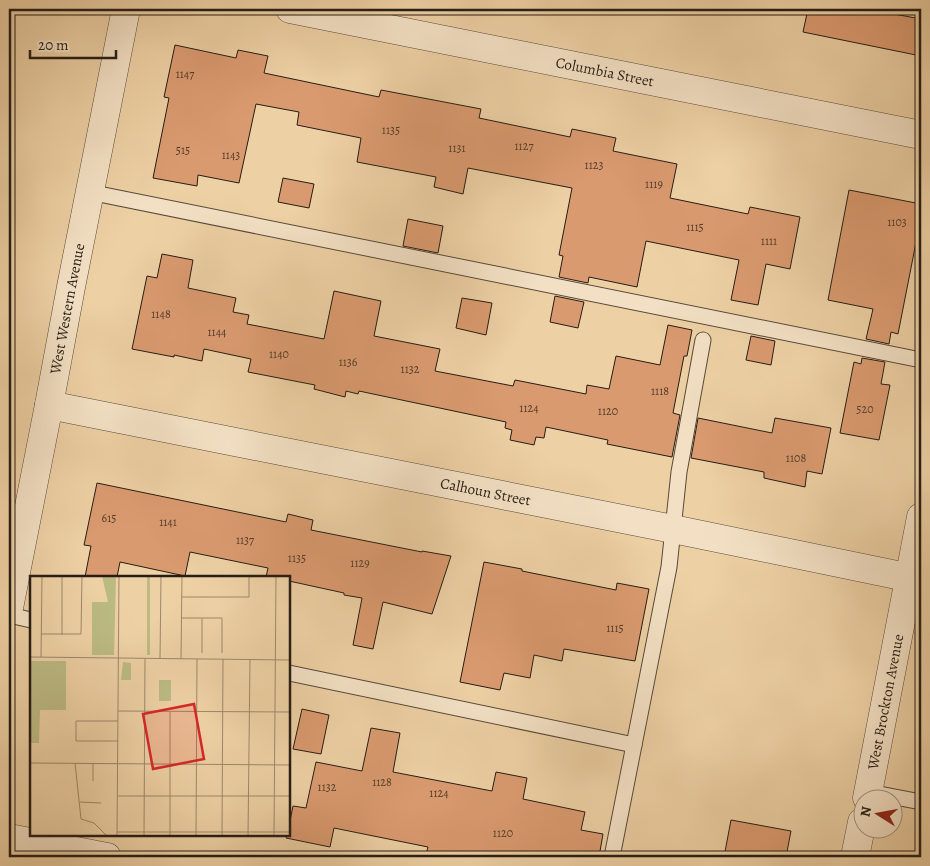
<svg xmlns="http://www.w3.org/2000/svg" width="930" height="866" font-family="Alegreya,serif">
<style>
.building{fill:#da9a6f;stroke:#261d15}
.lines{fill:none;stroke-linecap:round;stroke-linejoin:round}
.lane-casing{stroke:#584a39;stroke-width:17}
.street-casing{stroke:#584a39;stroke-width:29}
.lane{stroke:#f3e0c4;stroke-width:15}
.street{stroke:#f3e0c4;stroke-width:28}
.labels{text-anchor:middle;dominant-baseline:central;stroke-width:4.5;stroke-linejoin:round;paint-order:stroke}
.number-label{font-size:12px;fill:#533c2c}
.street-label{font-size:15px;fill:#261d15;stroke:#f3e0c4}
.inset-road{fill:none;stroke:#9d886b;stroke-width:1}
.view{fill:#d62828;fill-opacity:0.15;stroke:#d62828;stroke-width:2.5}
.inset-edge{fill:none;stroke:#261d15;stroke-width:2.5}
</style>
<rect width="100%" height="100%" fill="#edd0a4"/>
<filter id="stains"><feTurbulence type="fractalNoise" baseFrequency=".004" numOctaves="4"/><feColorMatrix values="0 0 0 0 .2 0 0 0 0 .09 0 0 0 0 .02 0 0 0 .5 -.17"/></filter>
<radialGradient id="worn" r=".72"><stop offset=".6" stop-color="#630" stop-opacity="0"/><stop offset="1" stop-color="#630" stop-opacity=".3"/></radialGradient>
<g class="building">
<path d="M 808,9 L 867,9 L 921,19 L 921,56 L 803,32 Z"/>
<path d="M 175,45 L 236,58 L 238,50 L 268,56 L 264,73 L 379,97 L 381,90 L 481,109 L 479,118 L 570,137 L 572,129 L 616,138 L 613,151 L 677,164 L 670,198 L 748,214 L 750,207 L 800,217 L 790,269 L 766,264 L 758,305 L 731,300 L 739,260 L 646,241 L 637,287 L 589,277 L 588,283 L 559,277 L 563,256 L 559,255 L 572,188 L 468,168 L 463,194 L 434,187 L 436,177 L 357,162 L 361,138 L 297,125 L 299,112 L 256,104 L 239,183 L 198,175 L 197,186 L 153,178 L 169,98 L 164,97 Z"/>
<path d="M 283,178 L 314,184 L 309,208 L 278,202 Z"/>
<path d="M 849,190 L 921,204 L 921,217 L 898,334 L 891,332 L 889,344 L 866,339 L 873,309 L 828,300 Z"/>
<path d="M 408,219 L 443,226 L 438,253 L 403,246 Z"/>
<path d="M 162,254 L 193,260 L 188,288 L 236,298 L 233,312 L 249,315 L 247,324 L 324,339 L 334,291 L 381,301 L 374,336 L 440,349 L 435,371 L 513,386 L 515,380 L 586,394 L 587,385 L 609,389 L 616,356 L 660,365 L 668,325 L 692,330 L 687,356 L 684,356 L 673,413 L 680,415 L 672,457 L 607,444 L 608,440 L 546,427 L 544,438 L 536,437 L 534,445 L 510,440 L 512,430 L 505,428 L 506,422 L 359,391 L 358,394 L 346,391 L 345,397 L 314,389 L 315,385 L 248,372 L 251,359 L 204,349 L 202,361 L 174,355 L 174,357 L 132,349 L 147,276 L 157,278 Z"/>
<path d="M 555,296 L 584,302 L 578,328 L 550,322 Z"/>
<path d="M 462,298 L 492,303 L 486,335 L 456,328 Z"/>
<path d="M 751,336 L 775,341 L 771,365 L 746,360 Z"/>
<path d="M 862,358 L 885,362 L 881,384 L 890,385 L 879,440 L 840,433 L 854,362 L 861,364 Z"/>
<path d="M 698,418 L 772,433 L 775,418 L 831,428 L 822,474 L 807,471 L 805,487 L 764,478 L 764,472 L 691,458 Z"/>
<path d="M 97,483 L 286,522 L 288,514 L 313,520 L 311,530 L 422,552 L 422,551 L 451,556 L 432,614 L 383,602 L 373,649 L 353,645 L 362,598 L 344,595 L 344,593 L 289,581 L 289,577 L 266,577 L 268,568 L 190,552 L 185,576 L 120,562 L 117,577 L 85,577 L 91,546 L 84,545 Z"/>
<path d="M 484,562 L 522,569 L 522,571 L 616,590 L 617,583 L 649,589 L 635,661 L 564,649 L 562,661 L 534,655 L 530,678 L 504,673 L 500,690 L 460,682 Z"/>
<path d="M 302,709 L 329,715 L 321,754 L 293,749 Z"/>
<path d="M 371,728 L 400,733 L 393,772 L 492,791 L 496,772 L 527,778 L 523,799 L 585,812 L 581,830 L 603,834 L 599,857 L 425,857 L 428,847 L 334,828 L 330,847 L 286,838 L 287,835 L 289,835 L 289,826 L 293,806 L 306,808 L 316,762 L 362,771 Z"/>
<path d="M 731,820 L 791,831 L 786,857 L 724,857 Z"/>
</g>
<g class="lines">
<defs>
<g id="lane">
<path d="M 89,192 L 921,360"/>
<path d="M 9,615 L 31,620"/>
<path d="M 289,673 L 634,745"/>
<path d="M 869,792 L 921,802"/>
<path d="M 612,857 L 669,567 L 679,472 L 703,340"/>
</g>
<g id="street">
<path id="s1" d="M 290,9 L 921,135"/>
<path id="s2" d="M 49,405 L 673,529 L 921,580"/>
<path id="s3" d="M 9,608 L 49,405 L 71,287 L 126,9"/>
<path id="s4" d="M 867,798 L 921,517"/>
<path d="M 9,838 L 107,857"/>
<path d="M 855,857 L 862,822"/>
</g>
</defs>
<use href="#lane" class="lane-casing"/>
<use href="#street" class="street-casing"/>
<use href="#lane" class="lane"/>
<use href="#street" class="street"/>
</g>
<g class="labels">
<g class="number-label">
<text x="185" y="74">1147</text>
<text x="391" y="130">1135</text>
<text x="524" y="146">1127</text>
<text x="457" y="148">1131</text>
<text x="183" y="150">515</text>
<text x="231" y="155">1143</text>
<text x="594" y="165">1123</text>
<text x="654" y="184">1119</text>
<text x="897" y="222">1103</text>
<text x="695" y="227">1115</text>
<text x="769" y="241">1111</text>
<text x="161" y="314">1148</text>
<text x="217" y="332">1144</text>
<text x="279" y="354">1140</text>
<text x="348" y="362">1136</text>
<text x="410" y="369">1132</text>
<text x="660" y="391">1118</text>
<text x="529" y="408">1124</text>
<text x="865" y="409">520</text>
<text x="608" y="411">1120</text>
<text x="796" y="458">1108</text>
<text x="109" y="518">615</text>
<text x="168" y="522">1141</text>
<text x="245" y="540">1137</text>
<text x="297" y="558">1135</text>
<text x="360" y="563">1129</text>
<text x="615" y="628">1115</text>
<text x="382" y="782">1128</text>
<text x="327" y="787">1132</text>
<text x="439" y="793">1124</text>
<text x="503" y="833">1120</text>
</g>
<g class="street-label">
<text stroke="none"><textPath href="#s1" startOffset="321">Columbia Street</textPath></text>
<text stroke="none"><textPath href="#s3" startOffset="305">West Western Avenue</textPath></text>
<text stroke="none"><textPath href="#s2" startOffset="445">Calhoun Street</textPath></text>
<text stroke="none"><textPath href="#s4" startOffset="98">West Brockton Avenue</textPath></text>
</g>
</g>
<g transform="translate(30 576)">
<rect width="260" height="260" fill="#edd0a4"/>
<path d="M 72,0 L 86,0 L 84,79 L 62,79 L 62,26 L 78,26 ZM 117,0 L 120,0 L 120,79 L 117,79 ZM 0,85 L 36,85 L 36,134 L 10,134 L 9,167 L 0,167 ZM 93,86 L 101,87 L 101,104 L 91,104 ZM 129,104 L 141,104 L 141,125 L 129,125 Z" fill="#bcba83"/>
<path class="inset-road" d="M 151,21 L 219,21 L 219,0M 151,42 L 192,42 L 192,77M 172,42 L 172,77M 11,58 L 51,58 L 52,0M 32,59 L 32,0M 0,81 L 260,84M 11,81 L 12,0M 130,83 L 131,0M 151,83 L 152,0M 88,135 L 260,136M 88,165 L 46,165 L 46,145 L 88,145M 0,187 L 260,189M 45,187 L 51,243 L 64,247 L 77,260M 63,187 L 63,205M 88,220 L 260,220M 50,226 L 71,227M 87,256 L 260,256M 87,260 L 89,0M 114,260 L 115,83M 140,260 L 140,136M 166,260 L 167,83M 192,260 L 193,83M 218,260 L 220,83M 244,260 L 246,0"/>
<path class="view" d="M 164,128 L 174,183 L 123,193 L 113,138 Z"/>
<rect width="260" height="260" class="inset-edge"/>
</g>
<rect width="930" height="866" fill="none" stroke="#edd0a4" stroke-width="30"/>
<rect x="10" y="10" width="910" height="846" fill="none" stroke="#261d15" stroke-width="2.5"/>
<rect x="15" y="15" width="900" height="836" fill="none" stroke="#261d15"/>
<g transform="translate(878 814) rotate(281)"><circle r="24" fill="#f3e0c4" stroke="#a1927e"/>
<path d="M0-4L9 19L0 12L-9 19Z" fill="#8f2418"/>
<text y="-8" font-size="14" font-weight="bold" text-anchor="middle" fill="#261d15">N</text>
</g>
<path d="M30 50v8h86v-8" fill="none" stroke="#261d15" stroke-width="2.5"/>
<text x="38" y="50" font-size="15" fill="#261d15" stroke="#f3e0c4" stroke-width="4" paint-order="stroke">20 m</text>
<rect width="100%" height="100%" filter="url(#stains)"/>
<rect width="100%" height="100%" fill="url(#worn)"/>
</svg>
